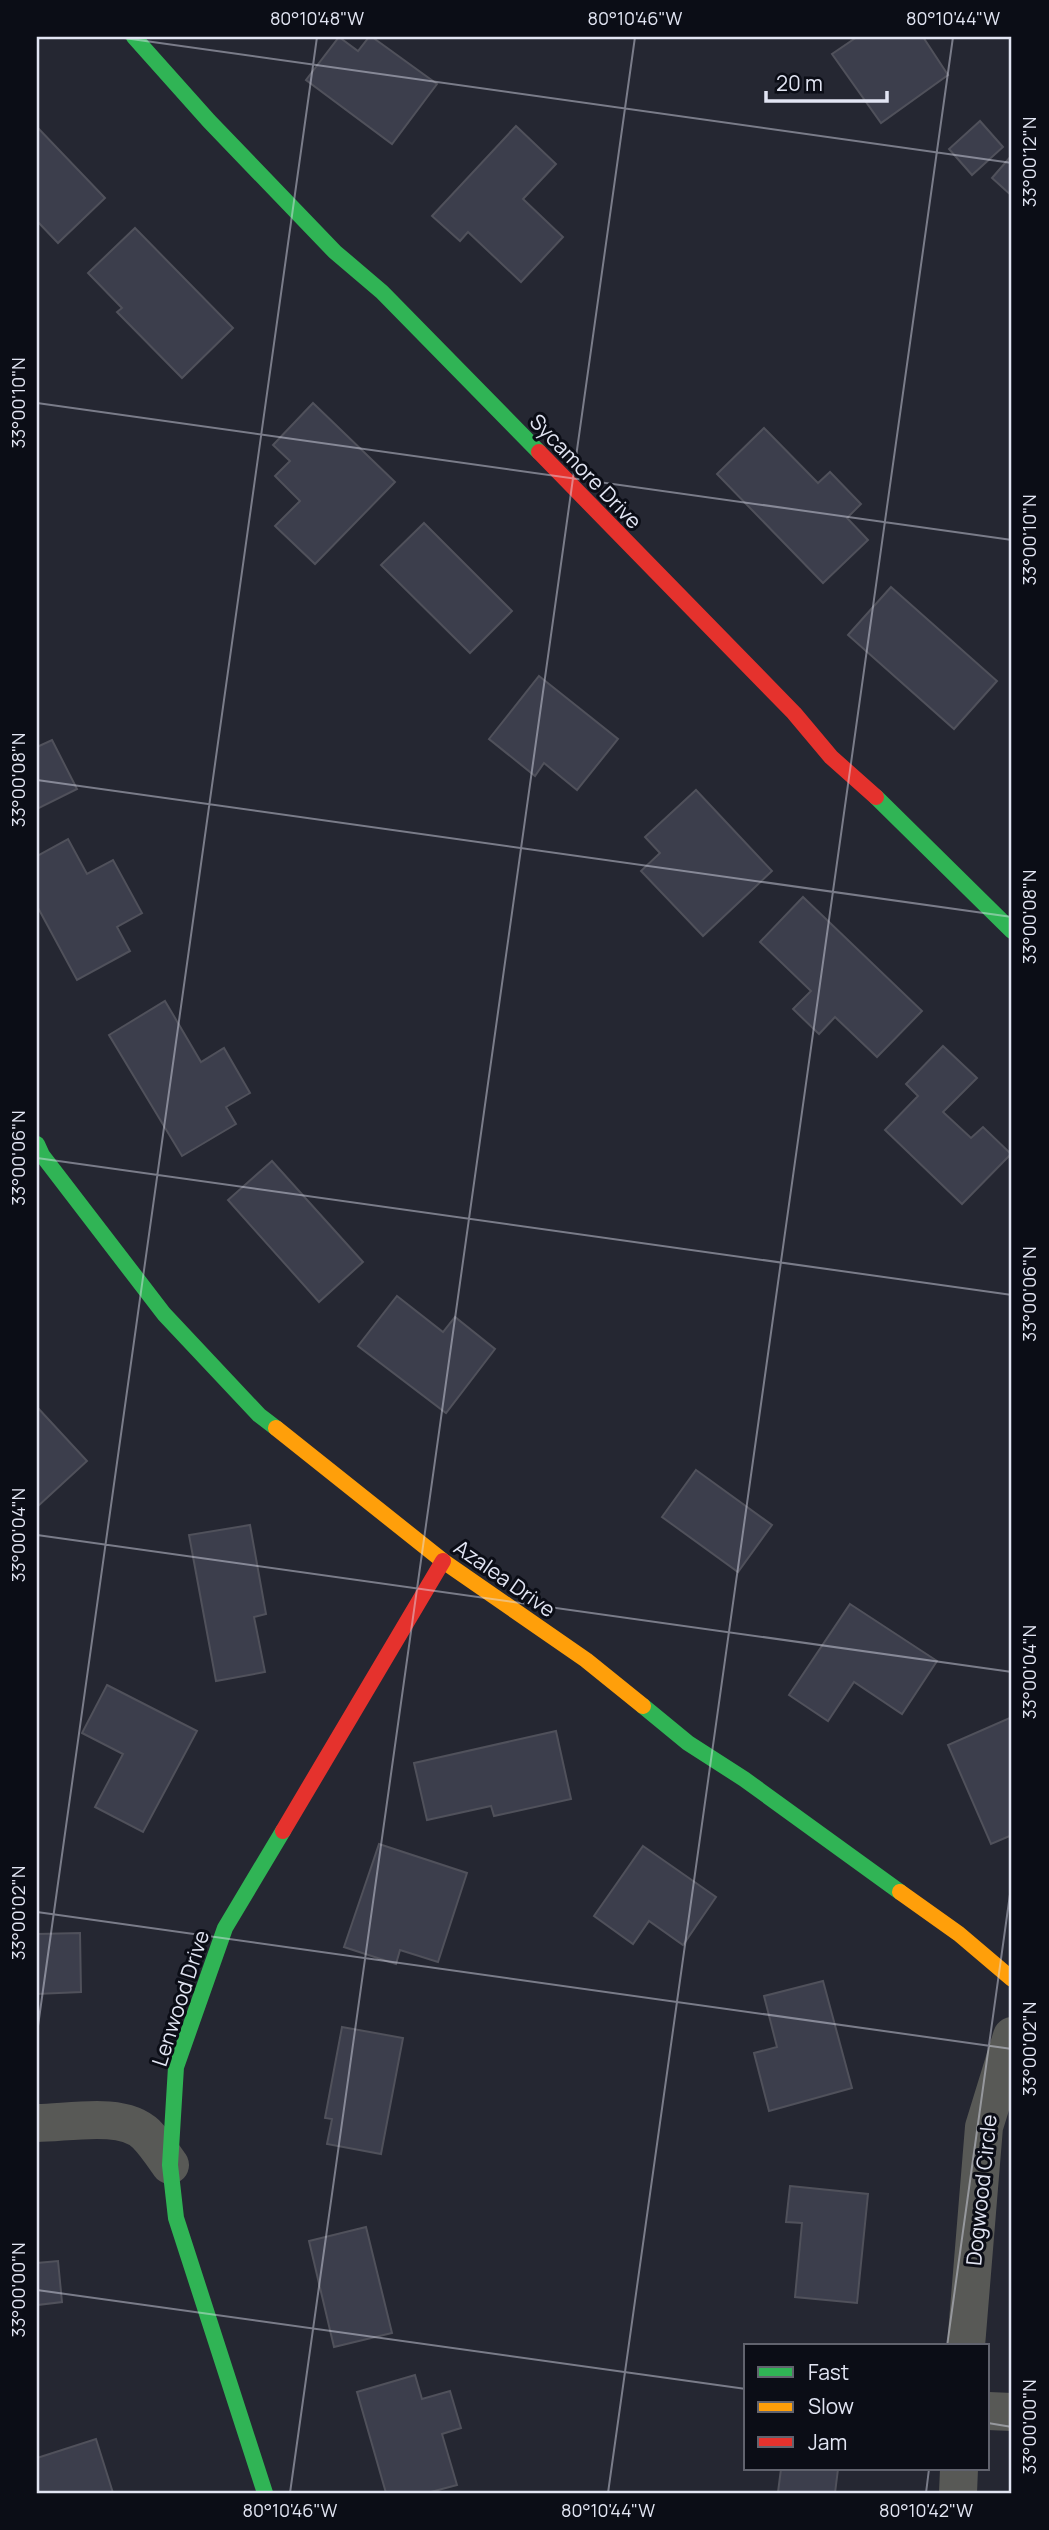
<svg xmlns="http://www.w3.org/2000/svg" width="1049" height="2530" font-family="Manrope,sans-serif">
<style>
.building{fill:#3c3e4c;stroke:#50515b;stroke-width:2}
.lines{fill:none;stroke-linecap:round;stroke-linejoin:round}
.street{stroke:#585956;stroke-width:38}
.fast{stroke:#30b455;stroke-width:16}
.slow{stroke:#ff9f0a;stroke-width:16}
.jam{stroke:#e5322d;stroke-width:16}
.ticks{fill:none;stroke:#e2e5f3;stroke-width:2;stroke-opacity:0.45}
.labels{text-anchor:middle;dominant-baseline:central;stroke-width:6;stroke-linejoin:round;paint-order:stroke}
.street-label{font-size:21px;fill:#e2e5f3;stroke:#0b0d16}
.neatline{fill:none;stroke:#e2e5f3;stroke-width:2.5}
.ticks-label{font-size:18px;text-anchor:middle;fill:#e2e5f3}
</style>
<rect width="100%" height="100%" fill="#252732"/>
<g class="building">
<path d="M 339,37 L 358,51 L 369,37 L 372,37 L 437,84 L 392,144 L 306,80 Z"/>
<path d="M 857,37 L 923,37 L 948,75 L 881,123 L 832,54 Z"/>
<path d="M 980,121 L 1003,147 L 972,175 L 949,149 Z"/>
<path d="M 516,126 L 556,164 L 523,199 L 563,237 L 521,282 L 468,232 L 460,241 L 432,216 Z"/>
<path d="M 37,127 L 105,198 L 58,243 L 37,221 Z"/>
<path d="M 1012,155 L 1012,196 L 992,178 Z"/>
<path d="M 135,228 L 233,328 L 182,378 L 117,312 L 122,308 L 88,273 Z"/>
<path d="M 313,403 L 395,482 L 315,564 L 275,526 L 300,501 L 275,476 L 290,461 L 273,445 Z"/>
<path d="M 764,428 L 818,483 L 830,472 L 861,504 L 847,518 L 868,540 L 823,583 L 717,474 Z"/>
<path d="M 424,523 L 512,611 L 470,653 L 381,565 Z"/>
<path d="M 891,587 L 997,681 L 954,729 L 848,635 Z"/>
<path d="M 539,676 L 618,739 L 577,790 L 544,763 L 535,776 L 489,739 Z"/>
<path d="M 52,740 L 77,789 L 37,809 L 37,747 Z"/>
<path d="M 696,790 L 772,871 L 703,936 L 641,871 L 660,853 L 645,837 Z"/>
<path d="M 68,839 L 87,874 L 113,860 L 142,913 L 117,927 L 130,951 L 77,980 L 37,906 L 37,856 Z"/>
<path d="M 803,897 L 922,1011 L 877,1057 L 835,1017 L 819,1034 L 793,1009 L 811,991 L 760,942 Z"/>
<path d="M 165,1001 L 201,1062 L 224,1048 L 250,1093 L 226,1107 L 236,1124 L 182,1156 L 109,1035 Z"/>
<path d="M 943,1046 L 977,1078 L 943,1112 L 971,1138 L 983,1127 L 1011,1154 L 962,1204 L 885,1130 L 918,1096 L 906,1084 Z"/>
<path d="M 272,1161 L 363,1262 L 319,1302 L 228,1200 Z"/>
<path d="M 397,1296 L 443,1332 L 455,1317 L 495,1349 L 446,1413 L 358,1346 Z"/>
<path d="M 37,1407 L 87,1461 L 37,1507 Z"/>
<path d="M 696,1470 L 772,1525 L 738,1572 L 662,1517 Z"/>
<path d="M 250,1525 L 266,1614 L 254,1617 L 265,1672 L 216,1681 L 189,1535 Z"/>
<path d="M 850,1604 L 937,1661 L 902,1714 L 854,1682 L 828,1721 L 789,1695 Z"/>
<path d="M 107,1685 L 197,1731 L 143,1832 L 95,1807 L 123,1754 L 82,1733 Z"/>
<path d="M 1012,1717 L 1012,1835 L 991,1844 L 948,1745 Z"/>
<path d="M 556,1731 L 571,1799 L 494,1816 L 491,1806 L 427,1820 L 414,1763 Z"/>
<path d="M 379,1844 L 467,1873 L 438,1962 L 400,1950 L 396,1964 L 344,1947 Z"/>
<path d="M 643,1846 L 716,1897 L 683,1945 L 649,1921 L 633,1944 L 594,1916 Z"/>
<path d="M 80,1933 L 81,1992 L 37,1994 L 37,1934 Z"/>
<path d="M 823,1981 L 852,2088 L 769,2111 L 754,2053 L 777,2047 L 764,1996 Z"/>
<path d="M 342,2027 L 403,2038 L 381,2154 L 327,2144 L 332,2119 L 325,2118 Z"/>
<path d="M 790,2186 L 868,2194 L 857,2303 L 795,2297 L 802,2223 L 786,2222 Z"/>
<path d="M 366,2227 L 392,2333 L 334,2347 L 309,2241 Z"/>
<path d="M 58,2261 L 62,2302 L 37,2305 L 37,2263 Z"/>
<path d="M 415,2375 L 422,2399 L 450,2391 L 461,2428 L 442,2434 L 457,2485 L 427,2493 L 386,2493 L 357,2392 Z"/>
<path d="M 96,2439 L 113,2493 L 37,2493 L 37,2458 Z"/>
<path d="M 781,2469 L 838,2469 L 835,2493 L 778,2492 Z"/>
</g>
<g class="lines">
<g class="street">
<path d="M 37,2123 C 68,2123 122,2111 146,2134 C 155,2143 163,2155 170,2165"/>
<path d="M 966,2346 L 984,2127 L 1012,2036"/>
<path d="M 988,2411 L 1012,2412"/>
<path d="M 958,2493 L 959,2469"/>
</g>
<g class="fast">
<path d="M 134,37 L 209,121 L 335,252 L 382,292 L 539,452"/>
<path d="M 876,797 L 1012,931"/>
<path d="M 37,1144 L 42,1155 L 164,1314 L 259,1415 L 276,1428"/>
<path d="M 643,1706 L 688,1743 L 744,1779 L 900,1892"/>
<path d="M 265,2493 L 176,2218 L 170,2165 L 176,2067 L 225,1928 L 283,1831"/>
</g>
<g class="slow">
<path d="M 276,1428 L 443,1561 L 586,1660 L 643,1706"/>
<path d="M 900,1892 L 959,1934 L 1012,1979"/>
</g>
<g class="jam">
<path d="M 539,452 L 794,713 L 831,757 L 876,797"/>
<path d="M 283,1831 L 443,1561"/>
</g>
</g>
<path class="ticks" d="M 117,37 L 1012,163M 37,403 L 1012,540M 37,780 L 1012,917M 37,1158 L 1012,1295M 37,1535 L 1012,1672M 37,1912 L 1012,2049M 37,2033 L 317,37M 37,2290 L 746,2389M 947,2346 L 1012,1880M 988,2423 L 1012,2427M 290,2493 L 635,37M 608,2493 L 953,37M 926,2493 L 929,2469"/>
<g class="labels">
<g class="street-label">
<text transform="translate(586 471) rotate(46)">Sycamore Drive</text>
<text transform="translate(505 1578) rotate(35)">Azalea Drive</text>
<text transform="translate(180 1998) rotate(-72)">Lenwood Drive</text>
<text transform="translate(981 2190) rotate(-84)">Dogwood Circle</text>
</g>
</g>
<rect width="1049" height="2530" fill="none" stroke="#0b0d16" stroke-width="77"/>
<rect x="744" y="2344" width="245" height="126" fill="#0b0d16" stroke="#61636e" stroke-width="2"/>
<rect x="758" y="2367" width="35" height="10" fill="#30b455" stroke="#61636e" stroke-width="2"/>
<text x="808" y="2380" font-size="21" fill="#e2e5f3">Fast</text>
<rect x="758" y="2402" width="35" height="10" fill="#ff9f0a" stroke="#61636e" stroke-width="2"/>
<text x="808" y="2414" font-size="21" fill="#e2e5f3">Slow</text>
<rect x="758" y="2437" width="35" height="10" fill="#e5322d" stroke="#61636e" stroke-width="2"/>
<text x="808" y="2450" font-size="21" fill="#e2e5f3">Jam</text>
<path d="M766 91v10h121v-10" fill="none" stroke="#e2e5f3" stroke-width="3.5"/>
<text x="776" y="91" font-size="21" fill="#e2e5f3" stroke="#0b0d16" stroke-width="5" paint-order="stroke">20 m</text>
<rect x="38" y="38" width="972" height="2454" class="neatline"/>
<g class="ticks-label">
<text x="317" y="25">80°10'48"W</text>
<text x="635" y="25">80°10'46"W</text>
<text x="953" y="25">80°10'44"W</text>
<text transform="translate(1030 162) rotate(-90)" y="6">33°00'12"N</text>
<text transform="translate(19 403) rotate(-90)" y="6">33°00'10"N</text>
<text transform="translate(1030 540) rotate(-90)" y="6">33°00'10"N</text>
<text transform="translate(19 780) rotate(-90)" y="6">33°00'08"N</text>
<text transform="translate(1030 917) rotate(-90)" y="6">33°00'08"N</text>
<text transform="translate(19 1158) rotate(-90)" y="6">33°00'06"N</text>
<text transform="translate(1030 1294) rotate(-90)" y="6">33°00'06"N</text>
<text transform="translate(19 1535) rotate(-90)" y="6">33°00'04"N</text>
<text transform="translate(1030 1672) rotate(-90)" y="6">33°00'04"N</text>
<text transform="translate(19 1913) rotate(-90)" y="6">33°00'02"N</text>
<text transform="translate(1030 2049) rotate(-90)" y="6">33°00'02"N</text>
<text transform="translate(19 2290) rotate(-90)" y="6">33°00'00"N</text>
<text transform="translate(1030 2427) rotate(-90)" y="6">33°00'00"N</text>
<text x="290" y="2517">80°10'46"W</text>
<text x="608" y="2517">80°10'44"W</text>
<text x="926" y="2517">80°10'42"W</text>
</g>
</svg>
